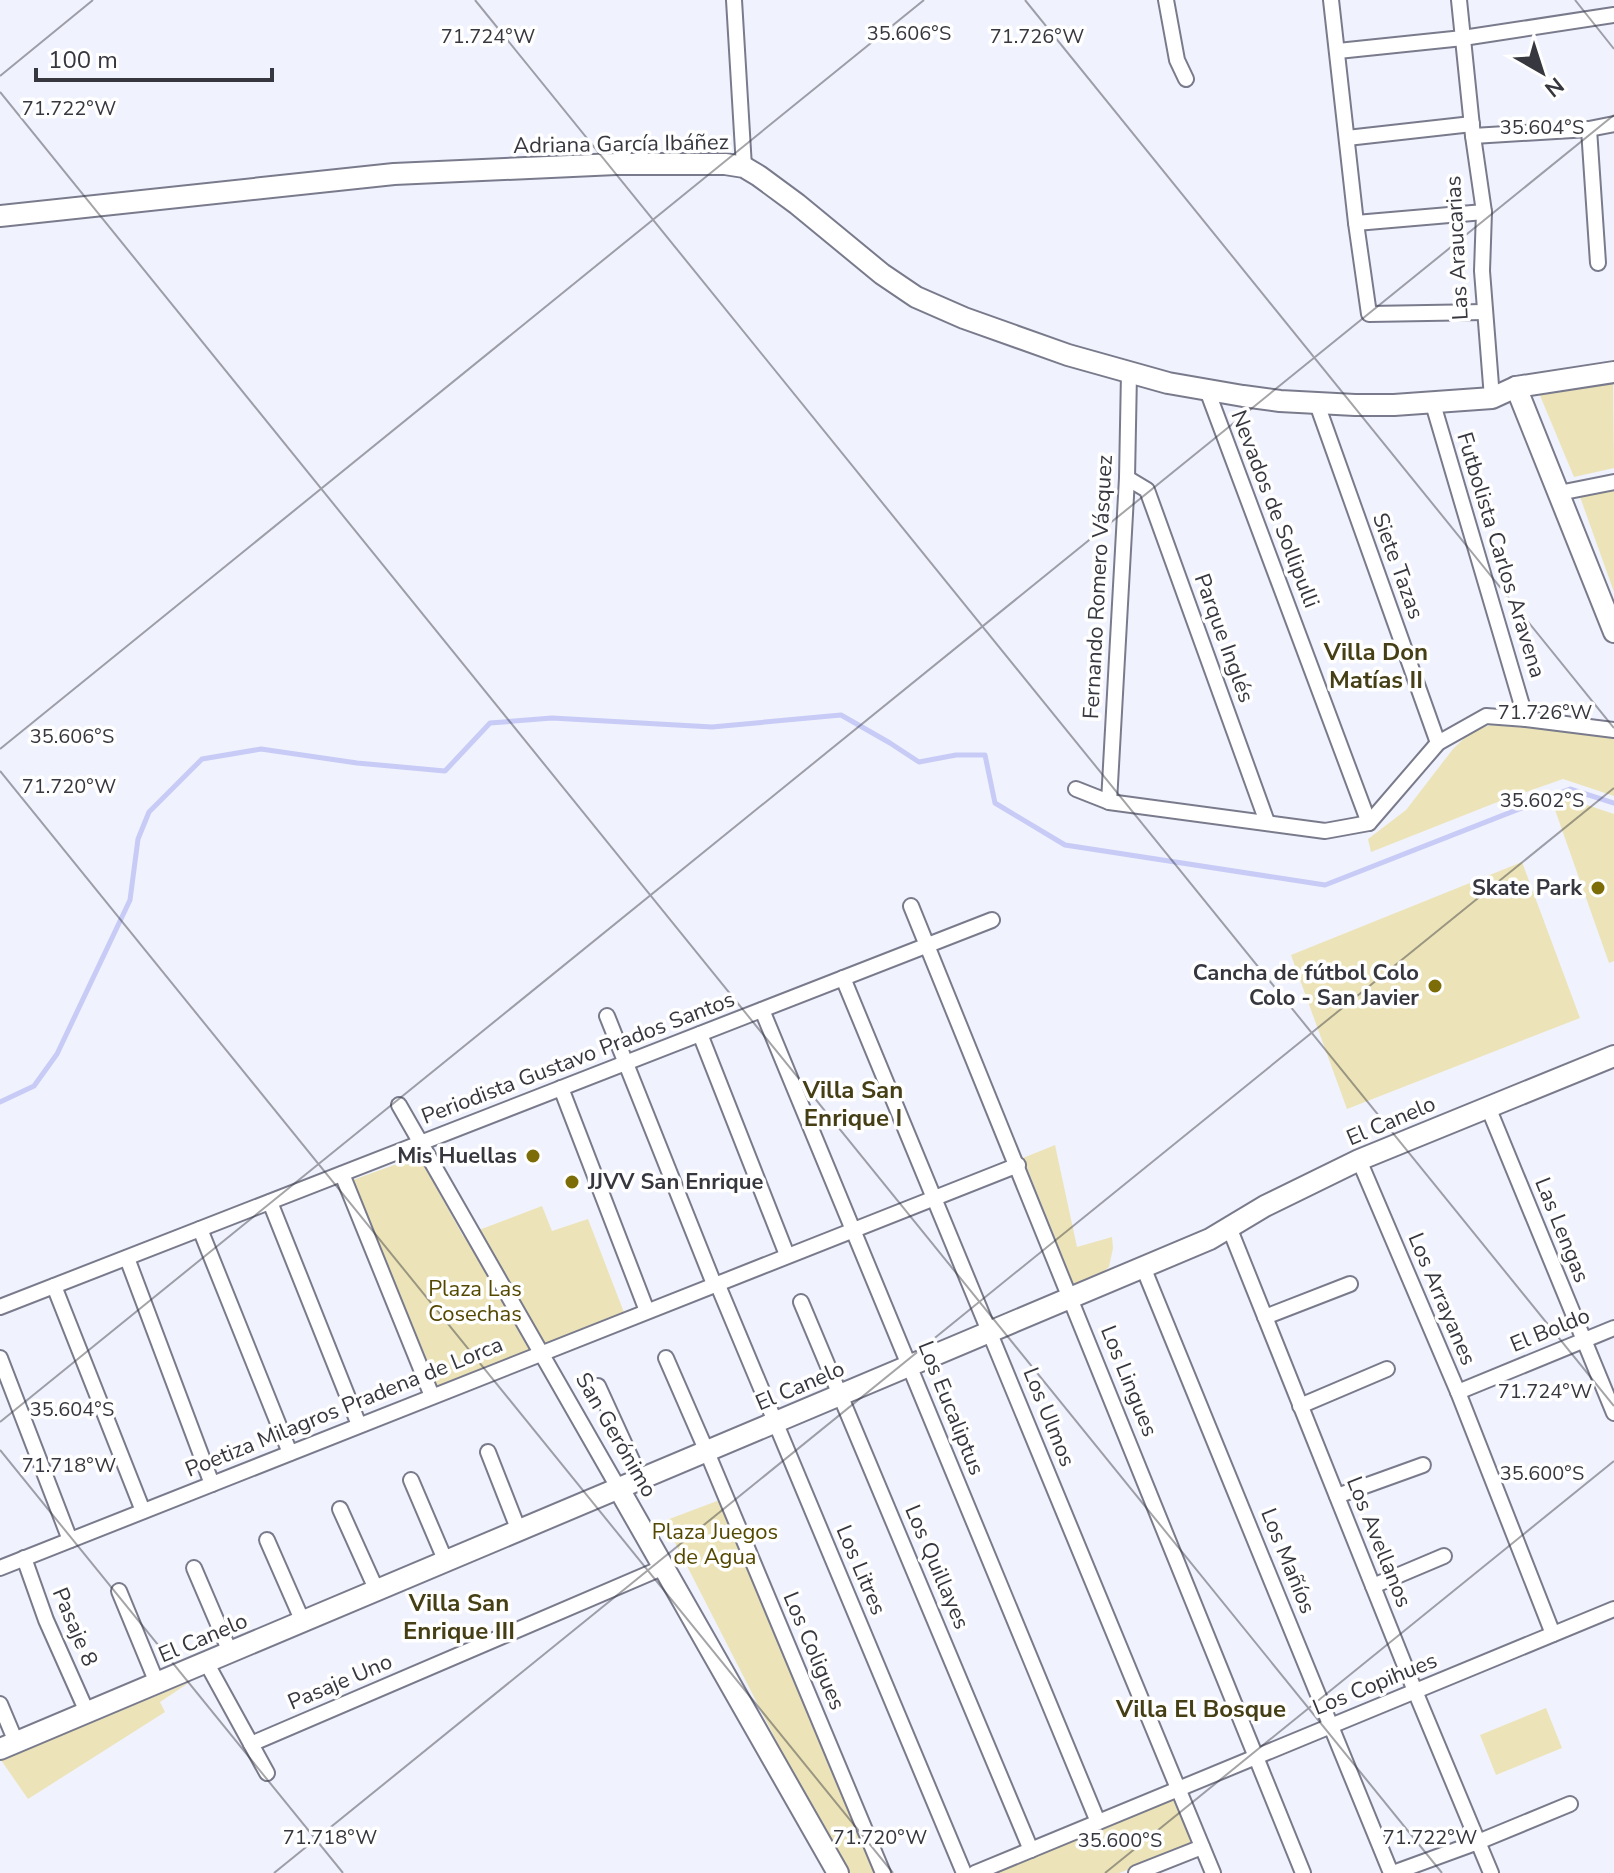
<svg xmlns="http://www.w3.org/2000/svg" width="1614" height="1873" font-family="'Nunito Sans',sans-serif">
<style>
.green{fill:#ece4b8}
.lines{fill:none;stroke-linecap:round;stroke-linejoin:round}
.stream{stroke:#c7cbf6;stroke-width:5}
.street-casing{stroke:#797b8c;stroke-width:18}
.secondary-casing{stroke:#797b8c;stroke-width:24}
.street{stroke:#fff;stroke-width:14}
.secondary{stroke:#fff;stroke-width:20}
.ticks{fill:none;stroke:#37383f;stroke-width:2;stroke-opacity:0.45}
.poi-dot{fill:#7d6d08;stroke:#fff;stroke-width:3}
.labels{text-anchor:middle;dominant-baseline:central;stroke-width:7;stroke-linejoin:round;paint-order:stroke}
.street-label{font-size:22px;fill:#37383f;stroke:#fff}
.poi-label{font-size:22px;font-weight:bold;fill:#37383f;stroke:#fff;text-anchor:end}
.park-label{font-size:22px;fill:#544800;stroke:#fff}
.neighbourhood-label{font-size:24px;font-weight:bold;fill:#463f15;stroke:#fff}
.ticks-label{font-size:20px;text-anchor:middle;fill:#37383f;stroke:#fff;stroke-width:7;stroke-linejoin:round;paint-order:stroke}
</style>
<rect width="100%" height="100%" fill="#f0f2fd"/>
<g class="green">
<path d="M 1613,379 L 1614,468 L 1574,477 L 1539,393 Z"/>
<path d="M 1614,487 L 1614,592 L 1579,494 Z"/>
<path d="M 1491,725 L 1614,735 L 1614,796 L 1563,779 L 1495,803 L 1371,852 L 1368,839 L 1406,810 L 1453,749 L 1472,731 Z"/>
<path d="M 1569,799 L 1614,814 L 1614,961 L 1609,963 L 1554,807 Z"/>
<path d="M 1522,862 L 1580,1018 L 1347,1109 L 1291,955 Z"/>
<path d="M 1055,1145 L 1077,1247 L 1112,1237 L 1113,1248 L 1109,1267 L 1100,1274 L 1074,1285 L 1023,1158 Z"/>
<path d="M 419,1156 L 463,1236 L 542,1206 L 552,1231 L 588,1219 L 625,1315 L 435,1387 L 350,1181 Z"/>
<path d="M 733,1495 L 886,1873 L 844,1873 L 664,1521 Z"/>
<path d="M 190,1682 L 160,1702 L 165,1712 L 28,1799 L 1,1760 Z"/>
<path d="M 1546,1708 L 1562,1748 L 1496,1775 L 1480,1735 Z"/>
<path d="M 1188,1790 L 1206,1841 L 1119,1873 L 995,1873 Z"/>
</g>
<g class="lines">
<path class="stream" d="M 0,1102 L 34,1086 L 57,1054 L 130,900 L 138,839 L 149,812 L 202,759 L 261,749 L 357,763 L 445,771 L 490,723 L 552,718 L 712,727 L 841,715 L 890,743 L 919,762 L 956,755 L 985,755 L 995,803 L 1065,845 L 1325,885 L 1570,789 L 1614,803"/>
<defs>
<g id="street">
<path d="M 734,0 L 744,167"/>
<path d="M 1166,0 L 1177,60 L 1186,79"/>
<path d="M 1331,0 L 1356,223 L 1369,314 L 1485,312"/>
<path d="M 1459,0 L 1473,136 L 1484,212 L 1482,271 L 1492,398"/>
<path d="M 1338,51 L 1463,38 L 1614,15"/>
<path d="M 1589,129 L 1598,263"/>
<path d="M 1473,136 L 1589,129 L 1614,124"/>
<path d="M 1347,138 L 1472,124"/>
<path d="M 1356,223 L 1484,212"/>
<path d="M 1207,390 L 1369,823"/>
<path d="M 1317,404 L 1438,743"/>
<path d="M 1433,404 L 1526,719"/>
<path d="M 1127,478 L 1147,490 L 1267,822"/>
<path d="M 1559,493 L 1614,482"/>
<path d="M 1076,789 L 1109,802 L 1325,831 L 1369,823 L 1438,743 L 1486,716 L 1526,719 L 1614,730"/>
<path d="M 1109,802 L 1127,478 L 1129,373"/>
<path d="M 911,906 L 1303,1873"/>
<path d="M 843,978 L 1213,1873"/>
<path d="M 762,1010 L 1098,1822"/>
<path d="M 607,1016 L 714,1284"/>
<path d="M 700,1034 L 787,1255"/>
<path d="M 561,1088 L 647,1311"/>
<path d="M 399,1105 L 619,1489"/>
<path d="M 1488,1107 L 1614,1413"/>
<path d="M 1359,1160 L 1458,1392 L 1553,1634"/>
<path d="M 342,1174 L 432,1396"/>
<path d="M 270,1202 L 359,1425"/>
<path d="M 1229,1227 L 1415,1691 L 1491,1873"/>
<path d="M 200,1229 L 290,1453"/>
<path d="M 127,1258 L 212,1484"/>
<path d="M 1143,1267 L 1391,1873"/>
<path d="M 717,1283 L 964,1873"/>
<path d="M 54,1286 L 143,1511"/>
<path d="M 801,1302 L 1031,1850"/>
<path d="M 0,1307 L 992,920"/>
<path d="M 1265,1317 L 1350,1284"/>
<path d="M 0,1358 L 70,1540"/>
<path d="M 666,1358 L 707,1452 L 883,1873"/>
<path d="M 598,1386 L 641,1480"/>
<path d="M 1458,1392 L 1614,1328"/>
<path d="M 1300,1406 L 1387,1369"/>
<path d="M 488,1452 L 519,1531"/>
<path d="M 411,1480 L 446,1562"/>
<path d="M 1337,1496 L 1423,1465"/>
<path d="M 340,1509 L 377,1591"/>
<path d="M 267,1540 L 303,1622"/>
<path d="M 24,1558 L 46,1620 L 87,1712"/>
<path d="M 0,1568 L 1018,1165"/>
<path d="M 194,1568 L 230,1652"/>
<path d="M 1373,1586 L 1444,1556"/>
<path d="M 119,1591 L 157,1683"/>
<path d="M 206,1662 L 267,1773"/>
<path d="M 0,1704 L 16,1742"/>
<path d="M 251,1744 L 664,1567"/>
<path d="M 975,1873 L 1614,1609"/>
<path d="M 1136,1873 L 1202,1847"/>
<path d="M 1393,1873 L 1478,1842 L 1570,1804"/>
</g>
<g id="secondary">
<path d="M 0,216 L 394,174 L 616,164 L 725,164 L 744,167 L 759,176 L 797,204 L 882,274 L 916,297 L 964,318 L 1068,355 L 1168,383 L 1243,396 L 1280,401 L 1355,405 L 1394,405 L 1492,398 L 1516,387 L 1614,372"/>
<path d="M 1516,387 L 1614,632"/>
<path d="M 619,1489 L 838,1873"/>
<path d="M 0,1749 L 1210,1239 L 1265,1206 L 1359,1160 L 1614,1056"/>
</g>
</defs>
<use href="#street" class="street-casing"/>
<use href="#secondary" class="secondary-casing"/>
<use href="#street" class="street"/>
<use href="#secondary" class="secondary"/>
</g>
<path class="ticks" d="M 475,0 L 1614,1406M 1025,0 L 1614,728M 1575,0 L 1614,49M 0,76 L 93,0M 0,92 L 1442,1873M 0,749 L 924,0M 0,771 L 893,1873M 0,1422 L 1614,115M 0,1450 L 343,1873M 274,1873 L 1614,788M 1105,1873 L 1614,1461"/>
<g class="poi-dot">
<circle cx="1598" cy="888" r="8"/>
<circle cx="1435" cy="986" r="8"/>
<circle cx="533" cy="1156" r="8"/>
<circle cx="572" cy="1182" r="8"/>
</g>
<g class="labels">
<g class="street-label">
<text transform="translate(621 144) rotate(-1)">Adriana García Ibáñez</text>
<text transform="translate(1457 248) rotate(-93)">Las Araucarias</text>
<text transform="translate(1275 509) rotate(69)">Nevados de Sollipulli</text>
<text transform="translate(1501 555) rotate(73)">Futbolista Carlos Aravena</text>
<text transform="translate(1398 566) rotate(70)">Siete Tazas</text>
<text transform="translate(1098 587) rotate(-87)">Fernando Romero Vásquez</text>
<text transform="translate(1224 638) rotate(70)">Parque Inglés</text>
<text transform="translate(578 1058) rotate(-21)">Periodista Gustavo Prados Santos</text>
<text transform="translate(1391 1121) rotate(-23)">El Canelo</text>
<text transform="translate(1562 1230) rotate(68)">Las Lengas</text>
<text transform="translate(1442 1299) rotate(67)">Los Arrayanes</text>
<text transform="translate(1550 1330) rotate(-22)">El Boldo</text>
<text transform="translate(1129 1381) rotate(68)">Los Lingues</text>
<text transform="translate(800 1386) rotate(-23)">El Canelo</text>
<text transform="translate(344 1407) rotate(-22)">Poetiza Milagros Pradena de Lorca</text>
<text transform="translate(951 1408) rotate(68)">Los Eucaliptus</text>
<text transform="translate(1049 1417) rotate(68)">Los Ulmos</text>
<text transform="translate(616 1435) rotate(60)">San Gerónimo</text>
<text transform="translate(1379 1542) rotate(68)">Los Avellanos</text>
<text transform="translate(1288 1561) rotate(68)">Los Mañíos</text>
<text transform="translate(937 1567) rotate(67)">Los Quillayes</text>
<text transform="translate(861 1570) rotate(67)">Los Litres</text>
<text transform="translate(75 1627) rotate(67)">Pasaje 8</text>
<text transform="translate(203 1638) rotate(-23)">El Canelo</text>
<text transform="translate(814 1651) rotate(67)">Los Coligues</text>
<text transform="translate(340 1682) rotate(-23)">Pasaje Uno</text>
<text transform="translate(1375 1684) rotate(-22)">Los Copihues</text>
</g>
<g class="poi-label">
<text x="1582" y="888">Skate Park</text>
<text x="1419" y="973">Cancha de fútbol Colo<tspan x="1419" dy="25">Colo - San Javier</tspan></text>
<text x="517" y="1156">Mis Huellas</text>
<text x="588" y="1182" text-anchor="start">JJVV San Enrique</text>
</g>
<g class="park-label">
<text x="475" y="1289">Plaza Las<tspan x="475" dy="25">Cosechas</tspan></text>
<text x="715" y="1532">Plaza Juegos<tspan x="715" dy="25">de Agua</tspan></text>
</g>
<g class="neighbourhood-label">
<text x="1376" y="652">Villa Don<tspan x="1376" dy="28">Matías II</tspan></text>
<text x="853" y="1090">Villa San<tspan x="853" dy="28">Enrique I</tspan></text>
<text x="459" y="1603">Villa San<tspan x="459" dy="28">Enrique III</tspan></text>
<text x="1201" y="1709">Villa El Bosque</text>
</g>
</g>
<g class="ticks-label">
<text x="909" y="40">35.606°S</text>
<text x="488" y="43">71.724°W</text>
<text x="1037" y="43">71.726°W</text>
<text x="69" y="115">71.722°W</text>
<text x="1542" y="134">35.604°S</text>
<text x="1545" y="719">71.726°W</text>
<text x="72" y="743">35.606°S</text>
<text x="69" y="793">71.720°W</text>
<text x="1542" y="807">35.602°S</text>
<text x="1545" y="1398">71.724°W</text>
<text x="72" y="1416">35.604°S</text>
<text x="69" y="1472">71.718°W</text>
<text x="1542" y="1480">35.600°S</text>
<text x="330" y="1844">71.718°W</text>
<text x="880" y="1844">71.720°W</text>
<text x="1430" y="1844">71.722°W</text>
<text x="1120" y="1847">35.600°S</text>
</g>
<g transform="translate(1542 72) rotate(141)" stroke="#ffffff" stroke-width="6" paint-order="stroke">
<path d="M0-6L14 30L0 20L-14 30Z" fill="#37383f"/>
<text y="-12" font-size="22" font-weight="bold" text-anchor="middle" fill="#37383f">N</text>
</g>
<path d="M36 68v12h236v-12" fill="none" stroke="#37383f" stroke-width="4"/>
<text x="48" y="68" font-size="24" fill="#37383f" stroke="#ffffff" stroke-width="6" paint-order="stroke">100 m</text>
</svg>
